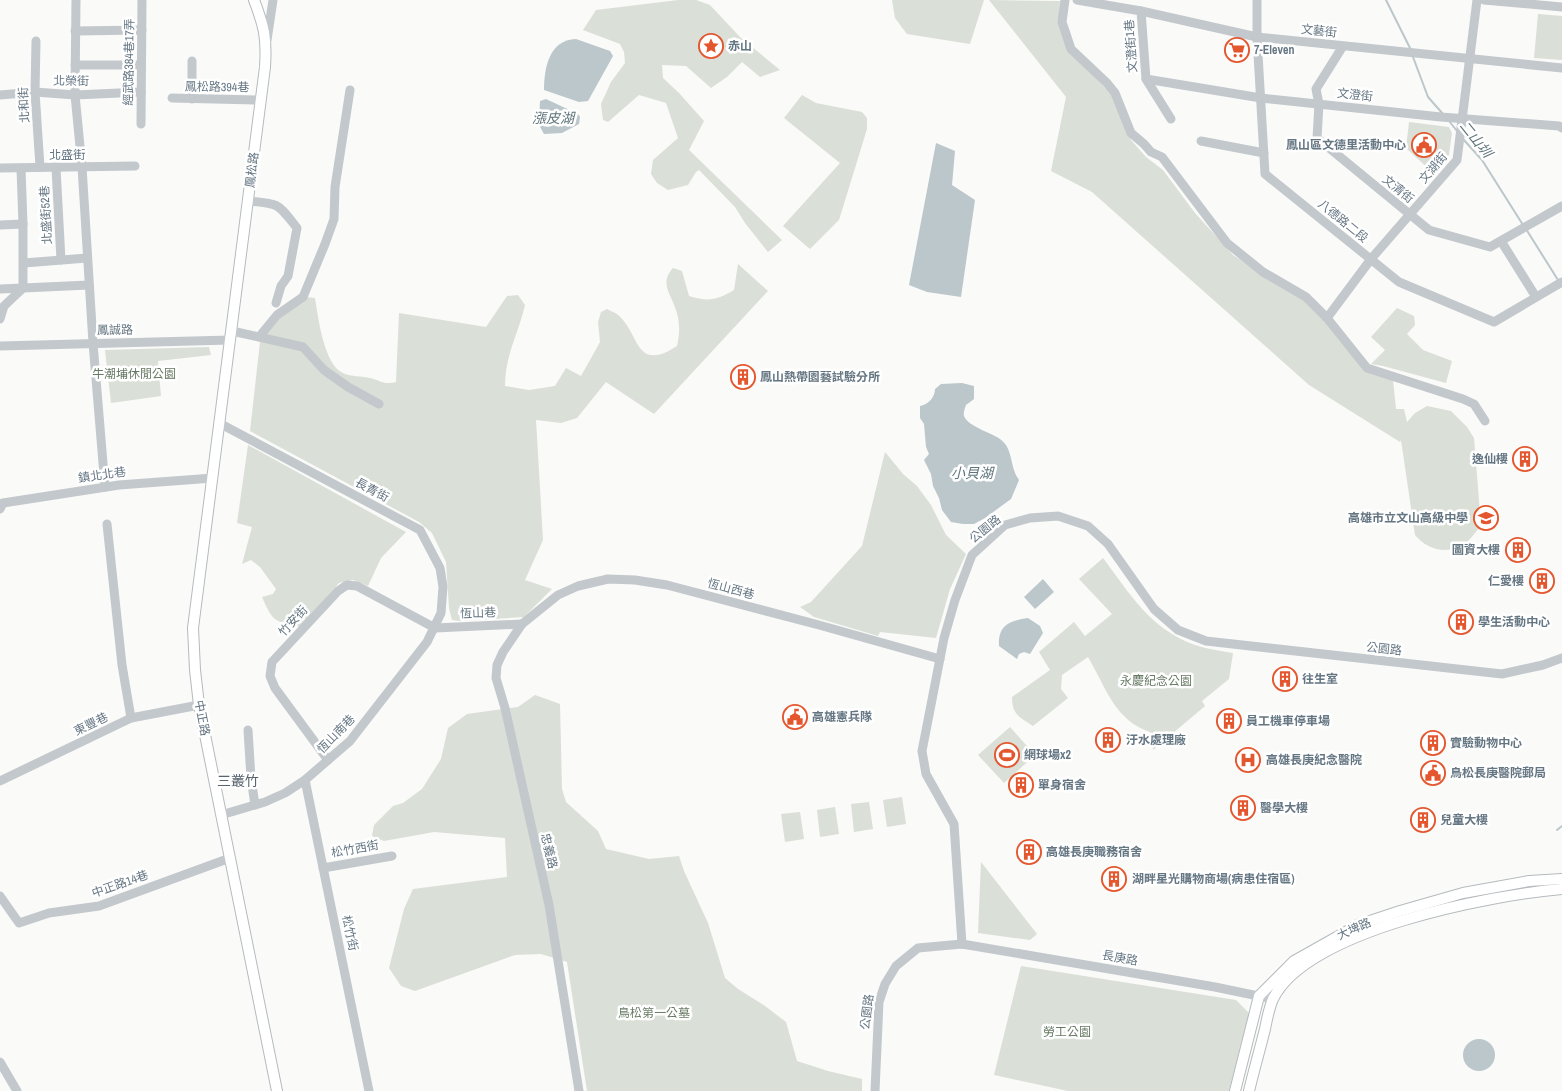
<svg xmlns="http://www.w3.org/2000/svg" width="1562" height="1091" font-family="'Archivo Narrow','Noto Sans TC',sans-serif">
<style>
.green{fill:#dadfd7}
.water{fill:#bbc7cb}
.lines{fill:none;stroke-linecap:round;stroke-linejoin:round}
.stream{stroke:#bbc7cb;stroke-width:2}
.major-casing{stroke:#b5babe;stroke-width:12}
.minor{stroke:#c3c8cc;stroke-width:9}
.major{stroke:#fff;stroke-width:10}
.labels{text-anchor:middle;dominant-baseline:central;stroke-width:5;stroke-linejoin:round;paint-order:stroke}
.street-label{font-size:12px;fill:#657683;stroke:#fff}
.poi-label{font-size:12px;font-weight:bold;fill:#657683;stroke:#fff;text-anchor:start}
.park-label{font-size:12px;fill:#687a64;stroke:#fff}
.water-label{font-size:14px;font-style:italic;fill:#60757c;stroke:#fff}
.neighbourhood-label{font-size:14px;fill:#57646e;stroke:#fff}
</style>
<rect width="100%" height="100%" fill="#fafaf8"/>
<g class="green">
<path d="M 678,0 L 696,0 L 710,5 L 740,37 L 780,70 L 760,77 L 742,62 L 727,77 L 711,88 L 686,66 L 662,65 L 663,78 L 679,93 L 704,121 L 689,150 L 782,240 L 768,252 L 745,223 L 735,207 L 699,170 L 696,172 L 688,185 L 668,190 L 657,183 L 651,174 L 653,160 L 678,138 L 666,103 L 639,95 L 608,122 L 603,120 L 601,104 L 611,82 L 625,63 L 624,52 L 620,44 L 583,30 L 596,10 Z"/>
<path d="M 892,0 L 984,0 L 970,44 L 907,34 L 895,18 Z"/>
<path d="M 989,0 L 1060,1 L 1059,22 L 1068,49 L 1111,94 L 1131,140 L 1146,157 L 1163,170 L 1195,213 L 1233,255 L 1305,301 L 1318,311 L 1365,370 L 1393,380 L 1396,409 L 1404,409 L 1407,422 L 1415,413 L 1427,406 L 1451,411 L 1467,427 L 1474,438 L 1481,526 C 1476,531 1471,539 1465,544 C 1448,555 1427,550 1415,535 L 1401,440 L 1400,442 L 1309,385 L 1092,192 L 1051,171 L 1066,97 Z"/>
<path d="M 1538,14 L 1562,16 L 1562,60 L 1534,58 Z"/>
<path d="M 802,95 L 816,103 L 862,112 L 867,118 L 867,129 L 839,220 L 810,249 L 783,226 L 840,163 L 784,118 Z"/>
<path d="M 1409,122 L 1449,127 L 1452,133 L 1449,155 L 1432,172 L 1406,148 Z"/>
<path d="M 738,264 L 768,291 L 654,414 L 606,382 L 577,418 L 561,423 L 536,420 L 543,540 L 525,580 L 552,589 L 524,617 L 460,621 L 452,620 L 449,608 L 446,562 L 432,533 L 419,522 L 250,431 L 260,342 L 282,313 L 306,297 L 315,298 C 318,317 324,365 343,373 C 351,377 362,376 370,378 C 382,381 383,385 396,382 L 399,313 L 486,327 L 507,296 L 518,295 L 525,305 C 518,335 505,355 505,386 L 529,390 L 555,386 L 566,368 L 581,376 L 600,342 L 598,322 L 601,312 L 607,309 C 610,311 614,312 617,314 C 640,332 634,374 677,346 C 680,333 680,322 676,310 C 671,294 659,283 673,268 L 682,271 L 689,296 C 709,302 717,300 734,290 Z"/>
<path d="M 1397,308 L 1414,316 L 1415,325 L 1407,334 L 1423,350 L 1452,361 L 1446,383 L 1383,366 L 1371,364 L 1385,350 L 1371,337 Z"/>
<path d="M 209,347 L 211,355 L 158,361 L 161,396 L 111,403 L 105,350 Z"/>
<path d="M 248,445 L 406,532 L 381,558 L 368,586 L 353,580 L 339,583 L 300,627 C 274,621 273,622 262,597 L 273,594 L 276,589 L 260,567 L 251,560 L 242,564 L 252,527 L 237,523 Z"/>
<path d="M 885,452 L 903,474 L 917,486 L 931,505 L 946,535 L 966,554 L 950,589 L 936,638 L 880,632 L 878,636 L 814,617 L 800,607 L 811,602 L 862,546 Z"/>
<path d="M 1103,558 C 1131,595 1149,628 1195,645 C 1207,649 1221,651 1233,653 L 1229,679 L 1202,701 L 1205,706 L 1153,750 L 1152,733 C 1114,720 1107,689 1088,657 L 1062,675 L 1061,689 L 1068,698 L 1033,726 C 1020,717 1012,715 1012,697 L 1050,670 L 1039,652 L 1074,622 L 1085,636 L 1112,614 L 1079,579 Z"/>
<path d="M 535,695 L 560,704 L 562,789 L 566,802 L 598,831 L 606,849 L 649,859 L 679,856 L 684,871 L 708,923 L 725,978 L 738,989 L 765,1006 L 786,1022 L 797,1061 L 828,1071 L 862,1079 L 862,1091 L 587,1091 L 567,962 L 541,954 L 515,955 L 415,991 L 401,986 L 389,968 L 404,909 L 413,889 L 507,877 L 505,838 L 434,832 L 384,841 L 372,836 L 374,825 L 393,806 L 403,803 L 422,789 L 441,759 L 448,728 L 467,714 L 518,707 Z"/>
<path d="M 1010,727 L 1035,755 L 1004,783 L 978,755 Z"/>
<path d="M 902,797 L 906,824 L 887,827 L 883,800 Z"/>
<path d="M 869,802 L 873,829 L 854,832 L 851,804 Z"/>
<path d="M 835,807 L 839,834 L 820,837 L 817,810 Z"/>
<path d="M 800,812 L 804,839 L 785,842 L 781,814 Z"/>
<path d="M 981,862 L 1037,934 L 1030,940 L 978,933 Z"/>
<path d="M 1021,966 L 1236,1000 L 1249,1013 L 1229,1091 L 1068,1091 L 994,1075 Z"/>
</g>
<g class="water">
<path d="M 576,39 L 610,51 L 613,56 L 588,101 L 579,102 L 544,90 C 544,68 549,40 576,39 Z"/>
<path d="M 546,99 L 578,114 L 580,117 L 579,124 L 562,133 L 544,134 L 539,125 L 540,101 Z"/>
<path d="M 936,143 L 955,151 L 952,185 L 975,200 L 961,297 L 927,292 L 909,285 Z"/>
<path d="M 962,383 L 974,386 L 974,399 L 966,405 C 965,408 963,413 964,416 C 967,426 992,433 1000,439 C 1014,449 1009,466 1019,480 L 1011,499 L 985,518 L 974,524 L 963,524 L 951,522 L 942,510 L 939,498 L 933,486 L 931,474 L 924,460 L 929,454 L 926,447 L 924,424 L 920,418 L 920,406 C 928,405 935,397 935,389 L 941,384 Z"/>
<path d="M 1043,579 L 1054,592 L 1035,609 L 1024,597 Z"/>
<path d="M 1028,618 L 1040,626 L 1043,633 L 1030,654 L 1024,652 L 1019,654 L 1017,659 L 999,646 C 998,625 1009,621 1028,618 Z"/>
<circle cx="1479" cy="1055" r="16"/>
</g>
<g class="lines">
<g class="stream">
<path d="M 1386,0 L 1411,50"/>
<path d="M 1413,57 L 1428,97 L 1443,114"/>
<path d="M 1449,121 L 1457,131"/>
<path d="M 1463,139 L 1482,160 L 1523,225"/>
<path d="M 1526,229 L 1558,280"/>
<path d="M 1557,830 L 1562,826"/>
</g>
<defs>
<g id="major">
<path d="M 254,0 C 264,26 267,38 265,67 L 193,628 L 195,670 L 199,705 L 277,1091"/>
<path d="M 1235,1091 L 1259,996 L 1294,961 L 1358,925 L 1400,911 L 1463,893 L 1529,881 L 1562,879"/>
<path d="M 1249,1091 C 1254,1070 1260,1049 1265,1029 C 1267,1019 1269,1008 1273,999 C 1306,930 1491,895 1562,889"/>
</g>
</defs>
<use href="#major" class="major-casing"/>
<g class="minor">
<path d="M 76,0 L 75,95 L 82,167 L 93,343 L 105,487"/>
<path d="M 1065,0 L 1062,22 L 1071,49 L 1107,83 L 1115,93 L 1131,133 L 1144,144 L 1151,152 L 1162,157 L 1227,243 L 1263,272 L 1306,297 L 1327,318 L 1367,368 L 1463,399 L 1474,404 L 1485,421"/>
<path d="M 1077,0 L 1141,11 L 1257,37 L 1562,68"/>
<path d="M 1257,0 L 1257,37 L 1265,174 L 1399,282 L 1494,322 L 1562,282"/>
<path d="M 1484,0 L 1562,7"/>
<path d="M 1141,11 L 1146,79 L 1171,119"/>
<path d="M 75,31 L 142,30"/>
<path d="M 267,40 L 273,0"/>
<path d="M 36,41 L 35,92 L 40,167"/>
<path d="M 1343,46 L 1316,89 L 1319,104 L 1317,138 L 1429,230 L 1490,247 L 1562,206"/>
<path d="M 75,65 L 141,65"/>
<path d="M 1146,79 L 1261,98 L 1441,117 L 1559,126 L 1562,128"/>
<path d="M 0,95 L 35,92 L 75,95 L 141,92"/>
<path d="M 172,98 L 261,100"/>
<path d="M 192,99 L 192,61"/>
<path d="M 141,124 L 142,0"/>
<path d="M 1201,141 L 1264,153"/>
<path d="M 0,168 L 135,166"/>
<path d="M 56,168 L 61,260"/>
<path d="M 21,169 L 23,224"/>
<path d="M 248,201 C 281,204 277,203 297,228 L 288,276 L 281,286 L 276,303"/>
<path d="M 0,225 L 23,224 L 23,288 L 0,289"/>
<path d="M 1501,241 L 1536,297"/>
<path d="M 24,263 L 87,258"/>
<path d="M 1327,318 L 1371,259 L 1457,160 L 1477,0"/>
<path d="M 0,319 L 4,306 L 23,288 L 89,285"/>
<path d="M 232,331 L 303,347 L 324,370 L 348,387 L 379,404"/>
<path d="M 259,337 L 277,315 L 303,297 L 325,244 L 334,219 L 335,187 L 350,90"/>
<path d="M 0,346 L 231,340"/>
<path d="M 219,423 L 420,530 L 440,568 L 443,587 L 441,613 L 427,642 L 350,741 L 305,780 L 285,793 L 265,802 L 221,815"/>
<path d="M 0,509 L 3,503 L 119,485 L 213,478"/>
<path d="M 107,524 L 122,665 L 131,718"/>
<path d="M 435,628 L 522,624"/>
<path d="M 248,730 L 251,778 L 255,805"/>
<path d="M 328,760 L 275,688 L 270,676 L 272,662 L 338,591 L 347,585 L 357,586 L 435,628"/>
<path d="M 305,780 L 369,1091"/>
<path d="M 0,781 L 131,718 L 199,705"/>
<path d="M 323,868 L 392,856"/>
<path d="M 0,896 L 19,923 L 49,913 L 99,906 L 230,858"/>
<path d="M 962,944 L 954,824 L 926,774 L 922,751 L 944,638 L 955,600 L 972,555 L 1005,525 L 1030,518 L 1058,516 L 1088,526 L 1108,544 L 1154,609 L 1178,630 L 1206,641 L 1502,674 L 1543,665 L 1562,658"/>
<path d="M 0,1062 L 17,1091"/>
<path d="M 579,1091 L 549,905 L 505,708 L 496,678 L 497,665 L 503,652 L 522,624 L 558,595 L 578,586 L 608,579 L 635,580 L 667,585 L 819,625 L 940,659"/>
<path d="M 875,1091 L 879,1002 L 885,984 L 896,966 L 918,948 L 962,944 L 1215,987 L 1273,999"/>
</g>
<use href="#major" class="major"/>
</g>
<defs>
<symbol id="sight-ring" viewBox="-11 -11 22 22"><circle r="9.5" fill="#fff" stroke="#e4572e" stroke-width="1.5"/><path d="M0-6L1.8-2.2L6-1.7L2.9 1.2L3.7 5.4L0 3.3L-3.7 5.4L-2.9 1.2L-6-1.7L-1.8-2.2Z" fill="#e4572e"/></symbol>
<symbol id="supermarket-ring" viewBox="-11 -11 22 22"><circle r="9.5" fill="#fff" stroke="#e4572e" stroke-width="1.5"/><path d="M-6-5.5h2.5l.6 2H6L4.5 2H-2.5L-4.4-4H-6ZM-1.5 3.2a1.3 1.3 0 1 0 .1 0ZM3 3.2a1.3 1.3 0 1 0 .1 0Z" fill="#e4572e"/></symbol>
<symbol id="civic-ring" viewBox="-11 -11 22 22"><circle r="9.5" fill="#fff" stroke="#e4572e" stroke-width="1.5"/><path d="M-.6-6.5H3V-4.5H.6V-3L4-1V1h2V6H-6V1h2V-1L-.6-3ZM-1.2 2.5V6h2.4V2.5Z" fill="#e4572e"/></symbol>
<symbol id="building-ring" viewBox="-11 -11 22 22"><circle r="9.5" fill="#fff" stroke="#e4572e" stroke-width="1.5"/><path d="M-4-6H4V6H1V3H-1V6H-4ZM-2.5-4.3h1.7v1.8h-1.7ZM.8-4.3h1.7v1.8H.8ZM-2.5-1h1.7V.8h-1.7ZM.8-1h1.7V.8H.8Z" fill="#e4572e"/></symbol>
<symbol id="school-ring" viewBox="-11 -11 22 22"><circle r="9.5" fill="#fff" stroke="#e4572e" stroke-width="1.5"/><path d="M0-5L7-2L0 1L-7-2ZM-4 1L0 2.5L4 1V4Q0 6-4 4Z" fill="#e4572e"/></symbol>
<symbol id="stadium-ring" viewBox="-11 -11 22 22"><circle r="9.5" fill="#fff" stroke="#e4572e" stroke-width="1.5"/><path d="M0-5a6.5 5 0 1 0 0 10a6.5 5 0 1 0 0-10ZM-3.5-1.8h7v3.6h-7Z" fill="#e4572e"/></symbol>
<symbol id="hospital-ring" viewBox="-11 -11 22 22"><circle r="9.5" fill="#fff" stroke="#e4572e" stroke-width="1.5"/><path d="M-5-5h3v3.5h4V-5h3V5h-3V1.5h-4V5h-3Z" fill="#e4572e"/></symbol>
</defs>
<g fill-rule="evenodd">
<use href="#sight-ring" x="697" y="32" width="28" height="28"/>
<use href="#supermarket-ring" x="1223" y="36" width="28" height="28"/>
<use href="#civic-ring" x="1410" y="131" width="28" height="28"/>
<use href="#building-ring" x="729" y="363" width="28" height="28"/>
<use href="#building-ring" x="1511" y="445" width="28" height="28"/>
<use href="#school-ring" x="1472" y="504" width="28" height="28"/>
<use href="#building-ring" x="1504" y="536" width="28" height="28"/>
<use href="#building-ring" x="1528" y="567" width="28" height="28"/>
<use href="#building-ring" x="1447" y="608" width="28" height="28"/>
<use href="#building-ring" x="1271" y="665" width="28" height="28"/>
<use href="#civic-ring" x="781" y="703" width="28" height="28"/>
<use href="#building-ring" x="1215" y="707" width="28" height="28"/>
<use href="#building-ring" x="1094" y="726" width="28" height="28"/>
<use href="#building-ring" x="1419" y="729" width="28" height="28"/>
<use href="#stadium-ring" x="993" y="741" width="28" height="28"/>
<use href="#hospital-ring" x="1234" y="746" width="28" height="28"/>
<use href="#civic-ring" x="1419" y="759" width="28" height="28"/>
<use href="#building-ring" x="1007" y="771" width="28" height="28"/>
<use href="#building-ring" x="1229" y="794" width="28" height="28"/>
<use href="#building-ring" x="1409" y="806" width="28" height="28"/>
<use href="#building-ring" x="1015" y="838" width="28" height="28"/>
<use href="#building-ring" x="1100" y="865" width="28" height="28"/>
</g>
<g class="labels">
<g class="street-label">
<text transform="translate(1319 31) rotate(6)">文藝街</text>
<text transform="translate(1131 46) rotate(-94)">文澄街1巷</text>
<text transform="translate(129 62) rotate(-89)">經武路384巷17弄</text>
<text transform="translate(71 81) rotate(1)">北榮街</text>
<text transform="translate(217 87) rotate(1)">鳳松路394巷</text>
<text transform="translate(1355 95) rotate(6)">文澄街</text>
<text transform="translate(24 105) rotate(-93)">北和街</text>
<text x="67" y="155">北盛街</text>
<text transform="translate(1433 168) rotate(-50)">文湖街</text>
<text transform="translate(252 170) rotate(-83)">鳳松路</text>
<text transform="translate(1398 189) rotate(39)">文清街</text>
<text transform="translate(46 215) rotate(-93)">北盛街52巷</text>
<text transform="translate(1343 221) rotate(39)">八德路二段</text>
<text transform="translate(115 330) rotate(-1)">鳳誠路</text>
<text transform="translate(102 475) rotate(-8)">鎮北北巷</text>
<text transform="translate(372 490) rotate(28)">長青街</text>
<text transform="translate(985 529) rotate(-39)">公園路</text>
<text transform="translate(731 589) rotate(15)">恆山西巷</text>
<text transform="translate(478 613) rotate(-2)">恆山巷</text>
<text transform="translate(293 621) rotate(-47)">竹安街</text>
<text transform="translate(1384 649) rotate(6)">公園路</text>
<text transform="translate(202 718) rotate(79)">中正路</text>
<text transform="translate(91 724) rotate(-26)">東豐巷</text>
<text transform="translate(336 734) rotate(-46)">恆山南巷</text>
<text transform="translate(355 849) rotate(-10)">松竹西街</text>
<text transform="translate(549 851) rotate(77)">忠義路</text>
<text transform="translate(120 884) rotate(-19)">中正路14巷</text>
<text transform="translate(1354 929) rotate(-24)">大埤路</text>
<text transform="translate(350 933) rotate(78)">松竹街</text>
<text transform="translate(1120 958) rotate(10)">長庚路</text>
<text transform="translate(867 1012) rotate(-83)">公園路</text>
</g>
<g class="poi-label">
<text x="728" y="46">赤山</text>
<text x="1254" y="50">7-Eleven</text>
<text x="1406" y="145" text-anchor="end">鳳山區文德里活動中心</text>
<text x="760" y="377">鳳山熱帶園藝試驗分所</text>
<text x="1508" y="459" text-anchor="end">逸仙樓</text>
<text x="1468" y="518" text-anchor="end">高雄市立文山高級中學</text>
<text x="1500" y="550" text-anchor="end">圖資大樓</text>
<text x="1524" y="581" text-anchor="end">仁愛樓</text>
<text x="1478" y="622">學生活動中心</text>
<text x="1302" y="679">往生室</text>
<text x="812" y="717">高雄憲兵隊</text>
<text x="1246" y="721">員工機車停車場</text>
<text x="1126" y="740">汙水處理廠</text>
<text x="1450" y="743">實驗動物中心</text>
<text x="1024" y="755">網球場x2</text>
<text x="1266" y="760">高雄長庚紀念醫院</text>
<text x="1450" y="773">鳥松長庚醫院郵局</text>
<text x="1038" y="785">單身宿舍</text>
<text x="1260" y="808">醫學大樓</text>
<text x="1440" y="820">兒童大樓</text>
<text x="1046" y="852">高雄長庚職務宿舍</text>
<text x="1132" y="879">湖畔星光購物商場(病患住宿區)</text>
</g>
<g class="park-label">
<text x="134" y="374">牛潮埔休閒公園</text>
<text x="1156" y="681">永慶紀念公園</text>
<text x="654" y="1013">鳥松第一公墓</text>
<text x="1067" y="1032">勞工公園</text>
</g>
<g class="water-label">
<text x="553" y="118">漲皮湖</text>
<text transform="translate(1476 139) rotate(51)">二山圳</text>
<text x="972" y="473">小貝湖</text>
</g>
<g class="neighbourhood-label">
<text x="238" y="781">三叢竹</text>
</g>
</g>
</svg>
